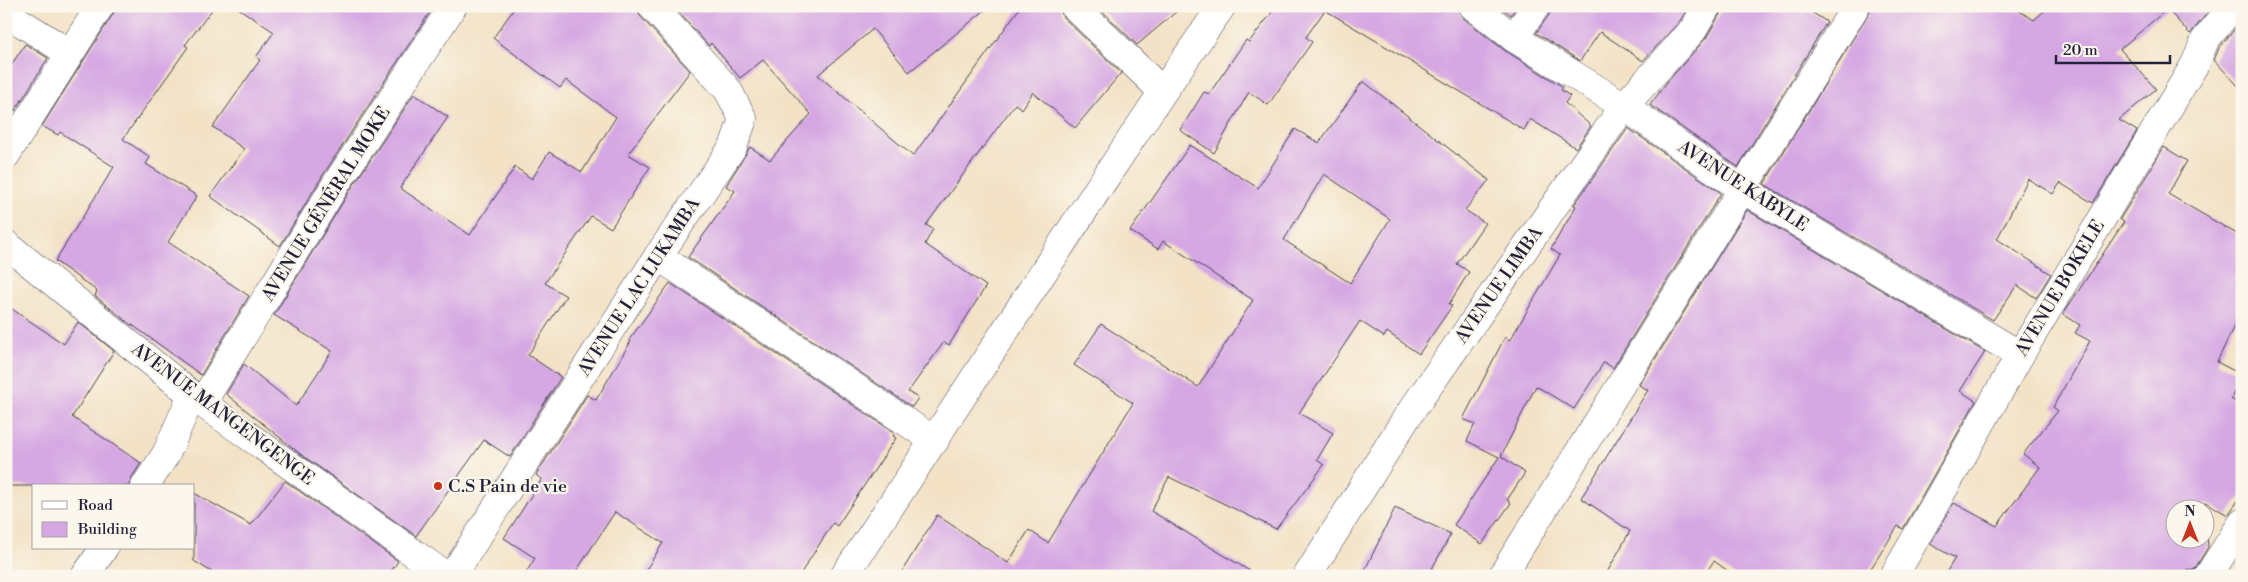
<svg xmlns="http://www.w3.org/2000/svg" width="2248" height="582" font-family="'Libre Bodoni',serif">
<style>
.building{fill:#d6a8e3;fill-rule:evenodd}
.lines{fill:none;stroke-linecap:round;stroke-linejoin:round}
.minor-casing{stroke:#413f50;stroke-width:29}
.minor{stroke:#fff;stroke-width:28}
.poi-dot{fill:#c8321e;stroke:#fbf7ec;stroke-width:2}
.labels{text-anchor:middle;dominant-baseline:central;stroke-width:4.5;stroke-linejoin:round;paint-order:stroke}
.street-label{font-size:18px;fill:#22223b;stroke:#fbf7ec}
.poi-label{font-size:18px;fill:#22223b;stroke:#fbf7ec;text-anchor:start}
</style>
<rect width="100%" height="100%" fill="#fbf7ec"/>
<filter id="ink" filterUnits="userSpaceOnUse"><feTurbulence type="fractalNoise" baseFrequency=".02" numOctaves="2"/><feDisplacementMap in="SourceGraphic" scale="10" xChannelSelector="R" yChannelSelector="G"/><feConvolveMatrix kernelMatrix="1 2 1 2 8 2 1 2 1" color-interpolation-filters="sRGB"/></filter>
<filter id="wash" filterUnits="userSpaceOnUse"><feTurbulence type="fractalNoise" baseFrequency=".0096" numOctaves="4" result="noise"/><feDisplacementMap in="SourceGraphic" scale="20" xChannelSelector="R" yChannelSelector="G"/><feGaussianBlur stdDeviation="1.12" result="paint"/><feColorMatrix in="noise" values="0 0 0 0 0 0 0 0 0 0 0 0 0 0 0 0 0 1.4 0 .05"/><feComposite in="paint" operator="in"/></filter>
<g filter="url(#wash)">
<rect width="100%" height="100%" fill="#f3e2c6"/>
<g id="blocks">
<g class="building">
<path d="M 116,6 L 215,6 L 185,45 L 188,47 L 123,139 L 150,157 L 146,164 L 197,196 L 168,242 L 249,296 L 201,375 L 131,324 L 131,325 L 95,296 L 97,291 L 55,261 L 114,167 L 60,132 L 58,135 L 42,126 L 113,14 Z"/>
<path d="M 235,6 L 434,6 L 323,175 L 280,246 L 210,196 L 244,149 L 213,127 L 260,60 L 256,57 L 274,32 Z"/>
<path d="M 516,6 L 637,6 L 640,16 L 690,71 L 628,154 L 650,167 L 611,228 L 591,216 L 545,283 L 566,296 L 528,355 L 561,377 L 510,457 L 484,440 L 416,536 L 299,453 L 226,394 L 244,364 L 296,406 L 332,351 L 274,315 L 349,192 L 414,94 L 448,117 L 400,188 L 470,235 L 515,167 L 532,179 L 549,152 L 582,172 L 616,117 L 566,80 L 560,88 L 493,38 Z"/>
<path d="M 673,6 L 990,6 L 909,72 L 873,29 L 818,75 L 913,156 L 1021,6 L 1059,6 L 1063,17 L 1121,73 L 1075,128 L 1033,92 L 1022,109 L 1015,104 L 926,225 L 933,229 L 925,244 L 986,286 L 949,345 L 944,342 L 908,392 L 918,398 L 912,407 L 688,257 L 735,191 L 726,186 L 750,147 L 770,160 L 811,114 L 763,60 L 740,78 L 711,43 L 709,46 Z"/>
<path d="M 1097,6 L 1183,6 L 1137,45 Z"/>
<path d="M 1277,6 L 1458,6 L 1459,12 L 1463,18 L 1504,50 L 1563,87 L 1561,90 L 1570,96 L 1565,103 L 1591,126 L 1576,148 L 1530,119 L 1524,130 L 1325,10 L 1306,37 L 1312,42 L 1268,105 L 1249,92 L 1214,153 L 1180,130 L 1204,92 L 1209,94 L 1246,40 L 1249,42 Z"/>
<path d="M 1499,6 L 1517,6 L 1511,15 Z"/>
<path d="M 1551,6 L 1689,6 L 1680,21 L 1643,61 L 1600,32 L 1580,61 L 1536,33 L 1549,15 Z"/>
<path d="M 1723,6 L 1802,6 L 1827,22 L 1738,167 L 1650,105 L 1667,82 L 1706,38 L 1720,14 Z"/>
<path d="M 1873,6 L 2011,6 L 2034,20 L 2050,6 L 2213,6 L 2190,34 L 2167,9 L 2120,49 L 2156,89 L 2119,120 L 2137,131 L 2093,203 L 2060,183 L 2053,194 L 2028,179 L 1997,239 L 2051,274 L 2036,298 L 2017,285 L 1993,320 L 1764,184 Z"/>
<path d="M 2242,20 L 2242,90 L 2214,60 L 2219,48 Z"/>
<path d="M 25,44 L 48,58 L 15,111 L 6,105 L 6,73 Z"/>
<path d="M 1363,81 L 1489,180 L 1465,210 L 1485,223 L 1457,264 L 1469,272 L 1449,304 L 1452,306 L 1419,354 L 1387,332 L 1384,337 L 1360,321 L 1299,413 L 1333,433 L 1317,460 L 1324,465 L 1276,529 L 1169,477 L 1151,511 L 1258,576 L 899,576 L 937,515 L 1008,563 L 1029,530 L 1048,543 L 1133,403 L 1074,365 L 1101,324 L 1198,387 L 1253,300 L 1163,241 L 1158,249 L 1130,231 L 1190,145 L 1258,188 L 1295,129 L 1319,143 ZM 1324,174 L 1390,219 L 1350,283 L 1284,240 Z"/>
<path d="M 1628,128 L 1721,193 L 1613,368 L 1604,362 L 1574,409 L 1536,386 L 1501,456 L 1525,473 L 1507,500 L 1511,503 L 1482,544 L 1454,525 L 1499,457 L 1467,441 L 1475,424 L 1463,419 L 1505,337 L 1510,340 L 1560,255 L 1551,249 L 1576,206 L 1574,205 Z"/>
<path d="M 2164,147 L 2187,161 L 2168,194 L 2242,237 L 2242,309 L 2217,362 L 2242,375 L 2231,399 L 2242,405 L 2242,495 L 2228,515 L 2205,502 L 2208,547 L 2194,570 L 2115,576 L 1944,576 L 1955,558 L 1930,544 L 1954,503 L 1997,526 L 2040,467 L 2023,454 L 2058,411 L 2053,407 L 2090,341 L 2075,333 L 2080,325 L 2063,314 L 2124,222 L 2120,219 ZM 2176,510 L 2206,510 L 2206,540 L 2176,540 Z"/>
<path d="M 1747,210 L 1985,352 L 1960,391 L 1976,401 L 1903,529 L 1898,526 L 1866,576 L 1735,576 L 1714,561 L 1703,576 L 1605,576 L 1630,531 L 1581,498 L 1648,390 L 1639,385 Z"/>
<path d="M 670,283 L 895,433 L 893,436 L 896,438 L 837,526 L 833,523 L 799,576 L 642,576 L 663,543 L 615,512 L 573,576 L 524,576 L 535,558 L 504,538 L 542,479 L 536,475 L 587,395 L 596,400 L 631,341 L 629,340 Z"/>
<path d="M 6,305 L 64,344 L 78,322 L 114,351 L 72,417 L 141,463 L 132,477 L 129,486 L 6,486 Z"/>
<path d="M 285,481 L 398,561 L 388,576 L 218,576 L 194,561 L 194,493 L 251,525 Z"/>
<path d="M 1395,508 L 1451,534 L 1428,576 L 1362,576 Z"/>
</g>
</g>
</g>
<g filter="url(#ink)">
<use href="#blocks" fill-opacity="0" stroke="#413f50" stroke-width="1"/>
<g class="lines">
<defs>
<g id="minor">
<path d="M 1074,6 L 1162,91"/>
<path d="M 1473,6 L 1514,38 L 1624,106 L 1742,189 L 2020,355"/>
<path d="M 6,13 L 69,53"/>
<path d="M 1514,38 L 1536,6"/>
<path d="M 6,155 L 100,6"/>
<path d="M 6,244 L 202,403 L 446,576"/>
<path d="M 658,256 L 935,441"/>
<path d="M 202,403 L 336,184 L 453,6"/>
<path d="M 145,486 L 166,454 L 192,395"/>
<path d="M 85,576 L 104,548"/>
<path d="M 452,576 L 658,256 L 733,147 L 743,119 L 728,90 L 652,6"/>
<path d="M 844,576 C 971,387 1091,193 1222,6"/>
<path d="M 1307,576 L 1407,417 L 1624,106 L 1693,30 L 1707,6"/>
<path d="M 1502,576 L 1856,6"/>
<path d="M 1894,576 L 2020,355 L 2195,64 L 2205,40 L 2233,6"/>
<path d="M 2208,576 L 2242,523"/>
</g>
</defs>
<use href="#minor" class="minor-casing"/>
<use href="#minor" class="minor"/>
</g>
</g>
<circle class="poi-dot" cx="438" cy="486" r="5"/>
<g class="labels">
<g class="street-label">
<text transform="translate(1743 186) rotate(33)">AVENUE KABYLE</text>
<text transform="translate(326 204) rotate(-58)">AVENUE GÉNÉRAL MOKE</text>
<text transform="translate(1499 285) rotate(-55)">AVENUE LIMBA</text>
<text transform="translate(639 287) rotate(-57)">AVENUE LAC LUKAMBA</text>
<text transform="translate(2060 288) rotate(-59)">AVENUE BOKELE</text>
<text transform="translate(223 414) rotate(37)">AVENUE MANGENGENGE</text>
</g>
<g class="poi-label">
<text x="448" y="486">C.S Pain de vie</text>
</g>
</g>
<rect width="2248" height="582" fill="none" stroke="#fbf7ec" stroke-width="25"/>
<rect x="32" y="484" width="162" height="65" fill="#fbf7ec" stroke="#a4a2a5"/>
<rect x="42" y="501" width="25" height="8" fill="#ffffff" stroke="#a4a2a5"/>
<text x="78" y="510" font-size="15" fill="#22223b">Road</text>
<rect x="42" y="522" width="25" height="15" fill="#d6a8e3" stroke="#a4a2a5"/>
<text x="78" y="534" font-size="15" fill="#22223b">Building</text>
<g transform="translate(2190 524)"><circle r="24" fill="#fbf7ec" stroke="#a4a2a5"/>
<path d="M0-4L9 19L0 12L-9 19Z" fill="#c8321e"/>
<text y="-8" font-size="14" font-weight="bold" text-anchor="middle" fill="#22223b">N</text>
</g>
<path d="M2056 55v8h114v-8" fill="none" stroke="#22223b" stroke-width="2.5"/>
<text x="2063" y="55" font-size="15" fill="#22223b" stroke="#fbf7ec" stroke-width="4" paint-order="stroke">20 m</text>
</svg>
